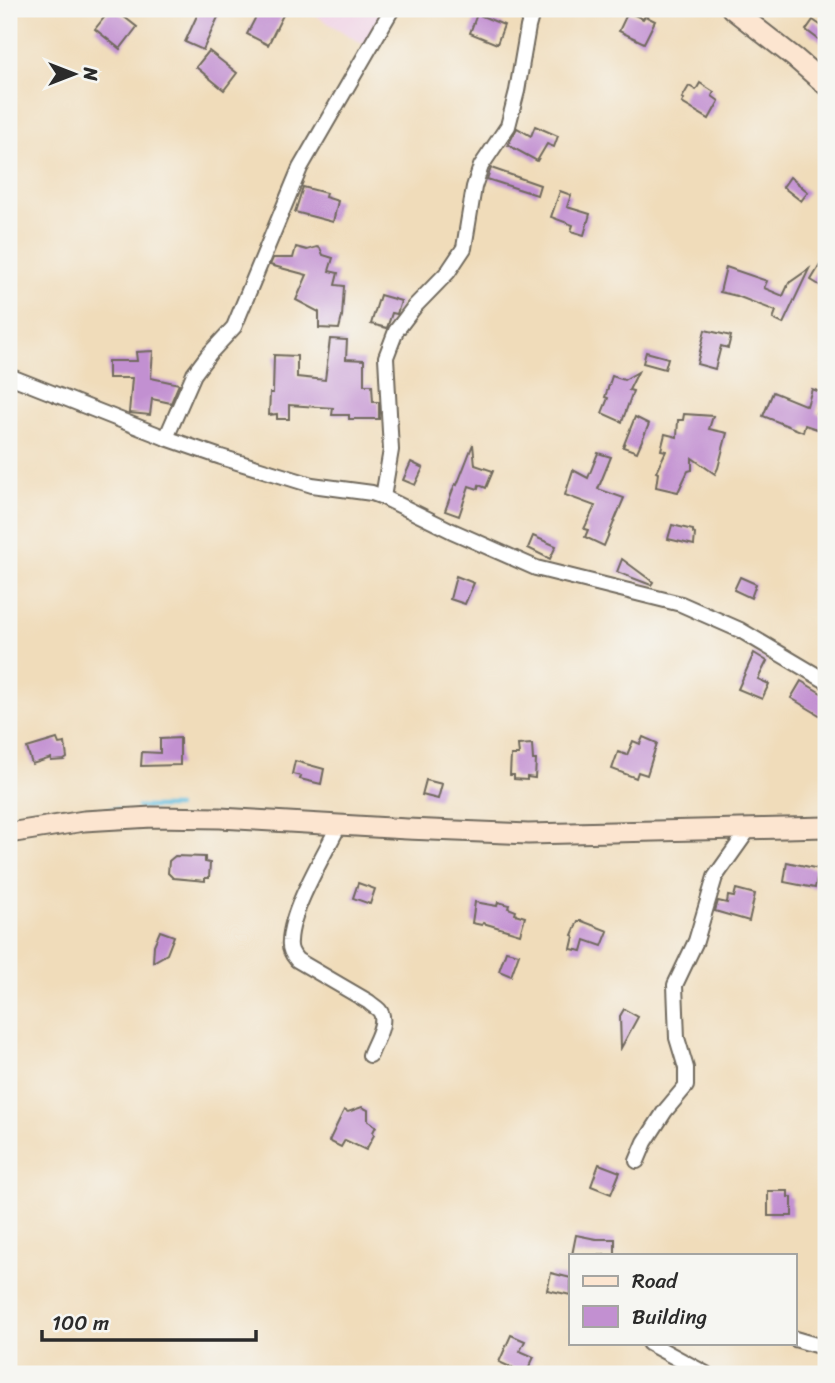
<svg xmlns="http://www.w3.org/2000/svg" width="835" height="1383" font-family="Sriracha,sans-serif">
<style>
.built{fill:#f0d0e5}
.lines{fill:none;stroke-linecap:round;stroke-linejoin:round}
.stream{stroke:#61bedf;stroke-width:4.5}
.building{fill:#c290d1}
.street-casing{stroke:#70695d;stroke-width:18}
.secondary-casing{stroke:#70695d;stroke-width:23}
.street{stroke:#fff;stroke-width:14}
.secondary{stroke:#fce5d0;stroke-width:19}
</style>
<rect width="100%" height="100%" fill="#f6f6f2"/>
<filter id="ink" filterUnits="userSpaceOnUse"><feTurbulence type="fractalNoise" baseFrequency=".0143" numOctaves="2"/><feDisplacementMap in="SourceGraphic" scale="14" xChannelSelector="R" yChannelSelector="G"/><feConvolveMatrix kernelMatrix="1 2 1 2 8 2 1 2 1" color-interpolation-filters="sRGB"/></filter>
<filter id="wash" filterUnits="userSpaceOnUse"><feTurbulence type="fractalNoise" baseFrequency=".00686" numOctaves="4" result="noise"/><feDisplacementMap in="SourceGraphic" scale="28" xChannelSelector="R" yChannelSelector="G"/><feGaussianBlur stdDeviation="1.57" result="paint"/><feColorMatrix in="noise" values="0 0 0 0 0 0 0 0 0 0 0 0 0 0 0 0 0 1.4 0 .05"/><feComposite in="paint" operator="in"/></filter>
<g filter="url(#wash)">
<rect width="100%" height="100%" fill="#f0dcba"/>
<path class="built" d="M 305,9 L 386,9 L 364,45 Z"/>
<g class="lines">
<g class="stream">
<path d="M 138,807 L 177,807"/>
<path d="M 107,810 L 117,809"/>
<path d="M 711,819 L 727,818"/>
<path d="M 739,819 L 759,819"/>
<path d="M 9,820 L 73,811 L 96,810"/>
<path d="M 693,821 L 704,820"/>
</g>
</g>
<g id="blocks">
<g class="building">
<path d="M 111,9 L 114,9 L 137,27 L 120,49 L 95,29 Z"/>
<path d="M 200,9 L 205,9 L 219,15 L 203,50 L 185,42 Z"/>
<path d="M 260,9 L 286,9 L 268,45 L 247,34 Z"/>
<path d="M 628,12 L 643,19 L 645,16 L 655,21 L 644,43 L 619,31 Z"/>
<path d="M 477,14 L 504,25 L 497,44 L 470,33 Z"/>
<path d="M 813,20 L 826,29 L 826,45 L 806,30 Z"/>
<path d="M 209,51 L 237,73 L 224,90 L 196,67 Z"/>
<path d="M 700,83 L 714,92 L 712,96 L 719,101 L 709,119 L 682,103 L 684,99 L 682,98 L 689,86 L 696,90 Z"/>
<path d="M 535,126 L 558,136 L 554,147 L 547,144 L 537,161 L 508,145 L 517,128 L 531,136 Z"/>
<path d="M 491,168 L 540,185 L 537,195 L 487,179 Z"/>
<path d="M 790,177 L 808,192 L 801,201 L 783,187 Z"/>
<path d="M 303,187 L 326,193 L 325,197 L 338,201 L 333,222 L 295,212 Z"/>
<path d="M 560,191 L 571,195 L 567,207 L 590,214 L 584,235 L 571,231 L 573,225 L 551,217 Z"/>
<path d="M 296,247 L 307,250 L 317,247 L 320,248 L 323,255 L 333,258 L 329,271 L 338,273 L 335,285 L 344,286 L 342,317 L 339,329 L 319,328 L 319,312 L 296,300 L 307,275 L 270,265 L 273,258 L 293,258 Z"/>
<path d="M 826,255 L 826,289 L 811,280 Z"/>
<path d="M 726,267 L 767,281 L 764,288 L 783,296 L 789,283 L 809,269 L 783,324 L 773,319 L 776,311 L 737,296 L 720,292 Z"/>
<path d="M 380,295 L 401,301 L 397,314 L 392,313 L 387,328 L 371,324 Z"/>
<path d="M 705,330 L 731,336 L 728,348 L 721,346 L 715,369 L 697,364 Z"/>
<path d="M 330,339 L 347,340 L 346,359 L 364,360 L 364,385 L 372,385 L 373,402 L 379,402 L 379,419 L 349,419 L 349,415 L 332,415 L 333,408 L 289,405 L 289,419 L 277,419 L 277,414 L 269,415 L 270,393 L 273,393 L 274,355 L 297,356 L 297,377 L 325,380 Z"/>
<path d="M 153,351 L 151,378 L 179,384 L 171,403 L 152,399 L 150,415 L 130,413 L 129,413 L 132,378 L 108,378 L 108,361 L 137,361 L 136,352 Z"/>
<path d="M 646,352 L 668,358 L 665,369 L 643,363 Z"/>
<path d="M 638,372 L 629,390 L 633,391 L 622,422 L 602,413 L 608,398 L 605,397 L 612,376 L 624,380 Z"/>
<path d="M 812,389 L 823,393 L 816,413 L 826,417 L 826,432 L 805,425 L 803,432 L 763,416 L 773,392 L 807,406 Z"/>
<path d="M 684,414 L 713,416 L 709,429 L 727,433 L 718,468 L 715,474 L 692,458 L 692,470 L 688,471 L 678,492 L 656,487 L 658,473 L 656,472 L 666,451 L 661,450 L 665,434 L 677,437 L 678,420 L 683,420 Z"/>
<path d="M 635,417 L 649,424 L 637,452 L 623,447 Z"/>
<path d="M 473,444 L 475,465 L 493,471 L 486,488 L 479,485 L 478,489 L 469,486 L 459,516 L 445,511 L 455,484 L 457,485 Z"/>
<path d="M 598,453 L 611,457 L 598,489 L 624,498 L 604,546 L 585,537 L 588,530 L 584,529 L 595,506 L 565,495 L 573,470 L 588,478 Z"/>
<path d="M 411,462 L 423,468 L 415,485 L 403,480 Z"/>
<path d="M 672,525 L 693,530 L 693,533 L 695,534 L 694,545 L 668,539 Z"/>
<path d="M 533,536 L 556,546 L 550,559 L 528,548 Z"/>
<path d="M 622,559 L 653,582 L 651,585 L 617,572 Z"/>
<path d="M 456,576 L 474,583 L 465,604 L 450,599 Z"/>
<path d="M 740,577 L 756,584 L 751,598 L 734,590 Z"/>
<path d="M 754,653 L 767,661 L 758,679 L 769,684 L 762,699 L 738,689 Z"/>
<path d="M 801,681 L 826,696 L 826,719 L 791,698 Z"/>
<path d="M 643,737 L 657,743 L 647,775 L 638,772 L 636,778 L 612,769 L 618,752 L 627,755 L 633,741 L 640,744 Z"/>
<path d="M 180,738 L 180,765 L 141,766 L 142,752 L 160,753 L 160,739 Z"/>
<path d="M 57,739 L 59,744 L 65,743 L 67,758 L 64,760 L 51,761 L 51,758 L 32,764 L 27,748 Z"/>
<path d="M 532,744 L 533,760 L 536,760 L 535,778 L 527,777 L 527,780 L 514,779 L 514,775 L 510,775 L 511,755 L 519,755 L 518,745 Z"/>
<path d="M 295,761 L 324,769 L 321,784 L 300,779 L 301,776 L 292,774 Z"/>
<path d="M 426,780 L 442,784 L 438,799 L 422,795 Z"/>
<path d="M 175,856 L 205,857 L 205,862 L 210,863 L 209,878 L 205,878 L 205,881 L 173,878 L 168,873 L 169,861 Z"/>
<path d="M 787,862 L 819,869 L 815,888 L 784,882 Z"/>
<path d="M 358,883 L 375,889 L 370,904 L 353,898 Z"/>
<path d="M 736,889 L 755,894 L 749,921 L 715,911 L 718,901 L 727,903 L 728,896 L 734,897 Z"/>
<path d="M 475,902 L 497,906 L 498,902 L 509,905 L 508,908 L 516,911 L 515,914 L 525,917 L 520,934 L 483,923 L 482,925 L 472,923 Z"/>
<path d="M 578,921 L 582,921 L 608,931 L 602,946 L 585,940 L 582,951 L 571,949 L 574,936 L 572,935 Z"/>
<path d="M 160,931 L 174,936 L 167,954 L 153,962 L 154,945 Z"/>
<path d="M 506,951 L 519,954 L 511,976 L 499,971 Z"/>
<path d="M 624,1009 L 638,1017 L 621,1048 L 620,1016 Z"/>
<path d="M 362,1107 L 368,1110 L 368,1121 L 376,1126 L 373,1132 L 374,1135 L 366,1150 L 345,1140 L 341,1147 L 329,1141 L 344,1110 L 348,1112 Z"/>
<path d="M 599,1164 L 620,1172 L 611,1194 L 591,1186 Z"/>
<path d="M 768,1191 L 788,1191 L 788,1197 L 792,1197 L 792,1216 L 768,1216 Z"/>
<path d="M 576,1235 L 596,1239 L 615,1239 L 615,1255 L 572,1255 Z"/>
<path d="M 551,1273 L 571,1278 L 571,1295 L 547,1290 Z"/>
<path d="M 511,1335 L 525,1341 L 520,1351 L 534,1357 L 526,1374 L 499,1362 Z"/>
</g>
</g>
</g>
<g filter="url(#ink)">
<use href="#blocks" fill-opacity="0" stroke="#70695d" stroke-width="2"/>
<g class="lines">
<defs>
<g id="street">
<path d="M 9,376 L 166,438 L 221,457 L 312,485 L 372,493 L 383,497 L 452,531 L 536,568 L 681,604 L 740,630 L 826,681"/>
<path d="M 166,438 L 194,374 L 209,354 L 234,327 L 300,168 L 392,9"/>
<path d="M 383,497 L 391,450 L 386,357 L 396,331 L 415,306 L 448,272 L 464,248 L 474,187 L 481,166 L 508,126 L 517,91 L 528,27 L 533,9"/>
<path d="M 339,825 C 324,855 291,909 290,941 C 289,949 292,954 297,960 L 369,1002 C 372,1005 376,1007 379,1010 C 389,1021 374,1043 370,1055"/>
<path d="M 637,1161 L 645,1142 L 665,1111 L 686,1086 L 686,1068 L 677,1038 L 675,985 L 696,941 L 715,877 L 749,829"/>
<path d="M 795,1339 L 826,1348"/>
<path d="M 649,1343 L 706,1374"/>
</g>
<g id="secondary">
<path d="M 732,9 L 795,58 L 826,85"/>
<path d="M 9,833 L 84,821 L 152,817 L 220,818 L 407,829 L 528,834 L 826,827"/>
</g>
</defs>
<use href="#street" class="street-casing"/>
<use href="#secondary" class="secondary-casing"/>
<use href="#street" class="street"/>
<use href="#secondary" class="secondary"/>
</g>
</g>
<rect width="835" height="1383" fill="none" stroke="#f6f6f2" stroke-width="35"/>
<rect x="569" y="1254" width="228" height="91" fill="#f6f6f2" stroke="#a5a5a2" stroke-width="2"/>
<rect x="583" y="1276" width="35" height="10" fill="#fce5d0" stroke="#a5a5a2" stroke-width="2"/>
<text x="632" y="1288" font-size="21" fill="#2b2b2b">Road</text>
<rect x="583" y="1306" width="35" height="21" fill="#c290d1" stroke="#a5a5a2" stroke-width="2"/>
<text x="632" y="1324" font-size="21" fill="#2b2b2b">Building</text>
<g transform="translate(74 74) rotate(90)" stroke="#f6f6f2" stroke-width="5" paint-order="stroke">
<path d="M0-5L12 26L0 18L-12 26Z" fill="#2b2b2b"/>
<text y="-10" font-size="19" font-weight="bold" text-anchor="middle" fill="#2b2b2b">N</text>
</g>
<path d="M42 1330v10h214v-10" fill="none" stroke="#2b2b2b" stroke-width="3.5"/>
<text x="52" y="1330" font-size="21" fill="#2b2b2b" stroke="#f6f6f2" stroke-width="5" paint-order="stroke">100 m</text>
</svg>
